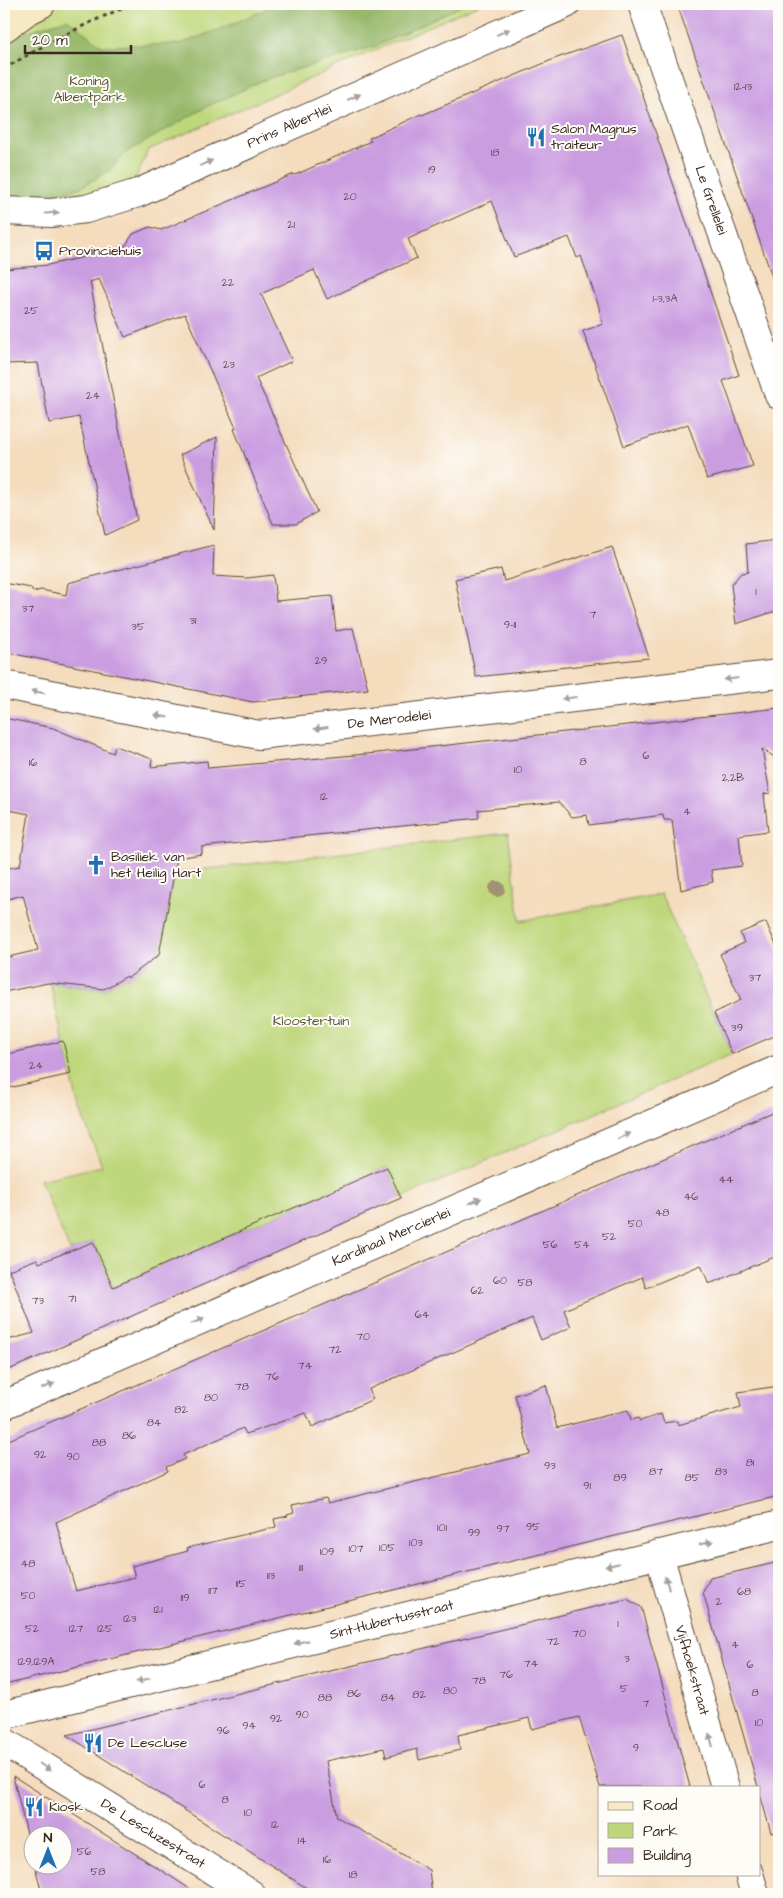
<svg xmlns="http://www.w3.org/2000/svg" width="783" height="1898" font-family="'Architects Daughter',sans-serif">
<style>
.green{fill:#bfd77b;stroke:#7d804c}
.forest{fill:#97b86b;stroke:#697144}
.building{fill:#ca9de1}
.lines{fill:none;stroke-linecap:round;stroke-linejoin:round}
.minor-casing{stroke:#574536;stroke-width:30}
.secondary-casing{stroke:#574536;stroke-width:30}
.path{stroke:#574536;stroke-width:3;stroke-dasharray:4 4;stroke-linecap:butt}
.minor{stroke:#fff;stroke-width:28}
.secondary{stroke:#f7e9c3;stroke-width:28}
.tree{fill:#a09272}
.oneway{fill:#a79f9a}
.labels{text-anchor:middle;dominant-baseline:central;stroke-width:4;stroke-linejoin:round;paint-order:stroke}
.number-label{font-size:11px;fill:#5f474f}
.park-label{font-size:14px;fill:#5c5535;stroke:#fdfcf7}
.street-label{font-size:14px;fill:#3b2a1e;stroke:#fdfcf7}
.poi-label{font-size:14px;fill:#3b2a1e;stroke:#fdfcf7;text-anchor:start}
</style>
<rect width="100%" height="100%" fill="#fdfcf7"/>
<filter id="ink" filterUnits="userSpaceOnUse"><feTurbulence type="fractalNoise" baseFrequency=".02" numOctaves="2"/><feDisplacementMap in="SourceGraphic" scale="10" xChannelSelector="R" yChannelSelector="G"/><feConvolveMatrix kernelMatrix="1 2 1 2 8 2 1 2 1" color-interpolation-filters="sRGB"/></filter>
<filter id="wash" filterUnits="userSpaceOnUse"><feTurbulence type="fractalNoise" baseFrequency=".0096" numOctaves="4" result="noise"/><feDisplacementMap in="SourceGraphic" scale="20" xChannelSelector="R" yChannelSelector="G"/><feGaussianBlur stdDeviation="1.12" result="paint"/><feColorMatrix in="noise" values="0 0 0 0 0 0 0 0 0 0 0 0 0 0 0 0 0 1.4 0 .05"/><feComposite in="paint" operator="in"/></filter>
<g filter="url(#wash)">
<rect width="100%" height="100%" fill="#f4dcbd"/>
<g class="green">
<path d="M 4,4 L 480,4 L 148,150 L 134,183 L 91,196 L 65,196 L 4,190 Z"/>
<path d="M 508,833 L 520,921 L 661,894 L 732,1054 L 401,1198 L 387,1167 L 113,1287 L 93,1242 L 70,1251 L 40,1180 L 102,1166 L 78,1105 L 50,983 L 104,990 L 112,985 L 115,971 L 119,967 L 128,978 L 161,953 L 160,951 L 174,873 Z"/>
</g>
<path class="forest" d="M 277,4 L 465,4 L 376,46 L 266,79 L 206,107 L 127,152 L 109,171 L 81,187 L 34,202 L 4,200 L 4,45 L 6,43 L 25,32 L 67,19 L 102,46 L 180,44 L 230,25 Z"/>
<g id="blocks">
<g class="building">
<path d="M 677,4 L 779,4 L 779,281 L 774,282 Z"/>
<path d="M 622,35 L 739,375 L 723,381 L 753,466 L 707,479 L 688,424 L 624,446 L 583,331 L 603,324 L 598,304 L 581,256 L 577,258 L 569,237 L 514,257 L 492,201 L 408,239 L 417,258 L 327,299 L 314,270 L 261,294 L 292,361 L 256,378 L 317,512 L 296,524 L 273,524 L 234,429 L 236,428 L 185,314 L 125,337 L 99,279 L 90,282 L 137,520 L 105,535 L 79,417 L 49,423 L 38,363 L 4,364 L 4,269 L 48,265 L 116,250 L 126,245 L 133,234 L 150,227 L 161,230 L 185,220 L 294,174 L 295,175 L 371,141 L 369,138 L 421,114 L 422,115 L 554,59 Z"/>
<path d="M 217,437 L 214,530 L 180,455 Z"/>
<path d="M 777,540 L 777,547 L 779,547 L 779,610 L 736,624 L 731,585 L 741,573 L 748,572 L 746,544 Z"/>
<path d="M 214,545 L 213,576 L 247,578 L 273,575 L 276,601 L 332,596 L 336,631 L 353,628 L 368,689 L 253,702 L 4,652 L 4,583 L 31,588 L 33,592 L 41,590 L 66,595 L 68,583 Z"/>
<path d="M 612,547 L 649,658 L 476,677 L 455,579 L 501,569 L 504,581 Z"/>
<path d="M 779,708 L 779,760 L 762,749 L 770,793 L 764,794 L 768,831 L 739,835 L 742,866 L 711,870 L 713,882 L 681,890 L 672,820 L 664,820 L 663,815 L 589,825 L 587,815 L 572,817 L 559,802 L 478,810 L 479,818 L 202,847 L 202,854 L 177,858 L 159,955 L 128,978 L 127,976 L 104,989 L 48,983 L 4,992 L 4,958 L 38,950 L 23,895 L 4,900 L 4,869 L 20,866 L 29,814 L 4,809 L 4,718 L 53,728 L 113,753 L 115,746 L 152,759 L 151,767 L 207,761 L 208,768 L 377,753 Z"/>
<path d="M 766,922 L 779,952 L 779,1034 L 732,1054 L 714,1013 L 741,1000 L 720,954 L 744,943 L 740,933 Z"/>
<path d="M 63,1041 L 71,1074 L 4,1089 L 4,1055 Z"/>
<path d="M 779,1109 L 779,1255 L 709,1284 L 701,1265 L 646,1288 L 642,1277 L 564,1310 L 571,1327 L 541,1340 L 532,1318 L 369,1389 L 373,1399 L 312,1427 L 306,1413 L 246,1434 L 243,1428 L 183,1455 L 185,1459 L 166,1467 L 168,1471 L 56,1522 L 76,1591 L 135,1577 L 132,1566 L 188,1551 L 187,1548 L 276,1527 L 274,1519 L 288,1516 L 287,1515 L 294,1513 L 292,1505 L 326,1498 L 328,1503 L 530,1454 L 515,1395 L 546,1385 L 557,1428 L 628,1410 L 631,1420 L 638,1418 L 640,1421 L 661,1414 L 664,1423 L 677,1421 L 678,1425 L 741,1407 L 738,1392 L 779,1386 L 779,1496 L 4,1685 L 4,1442 Z"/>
<path d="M 387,1167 L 401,1198 L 4,1372 L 4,1341 L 34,1333 L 9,1270 L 37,1259 L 39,1263 L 93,1242 L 113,1287 Z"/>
<path d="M 779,1562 L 779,1831 L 771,1833 L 703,1592 L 710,1578 Z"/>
<path d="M 627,1599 L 641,1607 L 690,1787 L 600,1787 L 579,1717 L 532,1729 L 529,1718 L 458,1735 L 460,1750 L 419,1760 L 417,1749 L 386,1757 L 384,1748 L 326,1761 L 337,1817 L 378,1840 L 429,1870 L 432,1894 L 316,1894 L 67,1735 Z"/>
<path d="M 13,1776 L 112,1839 L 198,1894 L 42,1894 L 35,1866 L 62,1866 L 62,1836 L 32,1836 L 32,1855 Z"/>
</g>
</g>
</g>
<g filter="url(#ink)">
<use href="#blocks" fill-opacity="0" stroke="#574536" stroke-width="1"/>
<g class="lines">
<defs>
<g id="minor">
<path id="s1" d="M 642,4 L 779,395"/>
<path id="s2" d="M 4,211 L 51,213 L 86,209 L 138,193 L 566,4"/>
<path id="s3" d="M 4,685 L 259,735 L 779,674"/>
<path id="s4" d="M 4,1405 L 779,1069"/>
<path id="s5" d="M 659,1554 L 725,1787"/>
<path id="s6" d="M 4,1715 L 779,1525"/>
<path id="s7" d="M 4,1742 L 251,1894"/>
<path d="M 749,1874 L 755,1894"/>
</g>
<path id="secondary" d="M 4,28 L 27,11 L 41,4"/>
</defs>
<use href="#minor" class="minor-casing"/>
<use href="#secondary" class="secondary-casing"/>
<path class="path" d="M 4,69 C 45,44 88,22 133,4"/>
<use href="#minor" class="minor"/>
<use href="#secondary" class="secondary"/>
</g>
<circle class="tree" cx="497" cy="889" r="8"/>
<defs><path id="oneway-solid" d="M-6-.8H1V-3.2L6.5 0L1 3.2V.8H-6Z" transform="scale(1.25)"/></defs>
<g class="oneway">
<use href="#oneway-solid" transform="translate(503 32) rotate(-24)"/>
<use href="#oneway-solid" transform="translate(354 97) rotate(-24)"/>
<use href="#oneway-solid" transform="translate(206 163) rotate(-24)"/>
<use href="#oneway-solid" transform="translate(52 213) rotate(-3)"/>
<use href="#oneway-solid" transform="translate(731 679) rotate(173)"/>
<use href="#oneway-solid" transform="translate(38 692) rotate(-169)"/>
<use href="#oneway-solid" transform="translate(569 698) rotate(173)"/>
<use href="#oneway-solid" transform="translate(161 716) rotate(-169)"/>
<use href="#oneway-solid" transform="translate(321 728) rotate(173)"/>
<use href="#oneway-solid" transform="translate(624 1136) rotate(-23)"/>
<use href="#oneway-solid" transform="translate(475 1201) rotate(-23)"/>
<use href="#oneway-solid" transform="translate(198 1321) rotate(-23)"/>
<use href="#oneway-solid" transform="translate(48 1386) rotate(-23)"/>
<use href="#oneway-solid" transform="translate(706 1543) rotate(-13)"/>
<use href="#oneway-solid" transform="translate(612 1565) rotate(166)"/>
<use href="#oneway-solid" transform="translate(667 1583) rotate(-106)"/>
<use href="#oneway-solid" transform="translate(301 1642) rotate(166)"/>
<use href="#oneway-solid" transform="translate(143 1680) rotate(166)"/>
<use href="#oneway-solid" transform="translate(711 1740) rotate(-106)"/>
<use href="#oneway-solid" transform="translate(45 1767) rotate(32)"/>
</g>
</g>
<defs>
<symbol id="restaurant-bare" viewBox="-9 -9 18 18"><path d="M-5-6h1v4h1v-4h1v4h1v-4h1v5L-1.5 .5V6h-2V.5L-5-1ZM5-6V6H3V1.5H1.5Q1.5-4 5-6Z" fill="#1f6fb2" stroke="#fdfcf7" stroke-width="2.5" paint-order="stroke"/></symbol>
<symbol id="bus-bare" viewBox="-9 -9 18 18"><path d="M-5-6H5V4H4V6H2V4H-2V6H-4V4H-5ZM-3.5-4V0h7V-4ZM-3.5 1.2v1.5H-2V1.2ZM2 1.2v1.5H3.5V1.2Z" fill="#1f6fb2" stroke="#fdfcf7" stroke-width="2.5" paint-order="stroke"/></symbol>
<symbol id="church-bare" viewBox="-9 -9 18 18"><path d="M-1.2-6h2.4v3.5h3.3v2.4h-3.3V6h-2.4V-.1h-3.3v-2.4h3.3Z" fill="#1f6fb2" stroke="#fdfcf7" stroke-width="2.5" paint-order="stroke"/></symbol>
</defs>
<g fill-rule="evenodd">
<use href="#restaurant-bare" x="522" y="123" width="28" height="28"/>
<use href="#bus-bare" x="30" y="237" width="28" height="28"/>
<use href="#church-bare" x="82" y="851" width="28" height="28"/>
<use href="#restaurant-bare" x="79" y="1729" width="28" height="28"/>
<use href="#restaurant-bare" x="20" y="1793" width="28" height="28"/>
</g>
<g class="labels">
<g class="number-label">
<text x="743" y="86">12-13</text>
<text x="495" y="152">18</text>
<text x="432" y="169">19</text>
<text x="350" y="196">20</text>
<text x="291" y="224">21</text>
<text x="228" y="282">22</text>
<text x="665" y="298">1-3,3A</text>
<text x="31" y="310">25</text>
<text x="229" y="364">23</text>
<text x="93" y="395">24</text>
<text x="756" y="591">1</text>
<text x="28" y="608">37</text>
<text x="593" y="614">7</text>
<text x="193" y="620">31</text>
<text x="510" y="624">9-11</text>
<text x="138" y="626">35</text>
<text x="321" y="660">29</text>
<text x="646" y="755">6</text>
<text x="583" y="761">8</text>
<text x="33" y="762">16</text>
<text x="518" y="769">10</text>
<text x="733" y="777">2,2B</text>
<text x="324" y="796">12</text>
<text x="687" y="811">4</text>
<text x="755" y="977">37</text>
<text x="737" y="1027">39</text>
<text x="36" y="1065">24</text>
<text x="726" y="1179">44</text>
<text x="691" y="1196">46</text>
<text x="662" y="1212">48</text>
<text x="635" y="1223">50</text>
<text x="609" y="1236">52</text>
<text x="550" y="1244">56</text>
<text x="582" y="1244">54</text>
<text x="500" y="1280">60</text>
<text x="525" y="1282">58</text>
<text x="477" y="1290">62</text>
<text x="72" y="1298">71</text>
<text x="38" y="1300">73</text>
<text x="422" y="1314">64</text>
<text x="363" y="1336">70</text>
<text x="335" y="1349">72</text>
<text x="305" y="1365">74</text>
<text x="272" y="1376">76</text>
<text x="242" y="1386">78</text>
<text x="211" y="1397">80</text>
<text x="181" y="1409">82</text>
<text x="154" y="1422">84</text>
<text x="129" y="1435">86</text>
<text x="99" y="1442">88</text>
<text x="40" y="1454">92</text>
<text x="73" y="1456">90</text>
<text x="750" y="1462">81</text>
<text x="550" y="1465">93</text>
<text x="656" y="1471">87</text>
<text x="721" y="1471">83</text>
<text x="620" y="1477">89</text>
<text x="692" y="1477">85</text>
<text x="587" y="1485">91</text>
<text x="533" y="1526">95</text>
<text x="442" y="1527">101</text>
<text x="503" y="1528">97</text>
<text x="474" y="1532">99</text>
<text x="416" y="1542">103</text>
<text x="387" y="1547">105</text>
<text x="356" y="1548">107</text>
<text x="327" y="1551">109</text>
<text x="28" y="1563">48</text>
<text x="301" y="1567">111</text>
<text x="271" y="1575">113</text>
<text x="241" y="1583">115</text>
<text x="213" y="1590">117</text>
<text x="744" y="1591">68</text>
<text x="28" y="1595">50</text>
<text x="185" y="1597">119</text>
<text x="719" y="1601">2</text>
<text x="158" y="1609">121</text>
<text x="130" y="1618">123</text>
<text x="618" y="1623">1</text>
<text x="32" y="1628">52</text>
<text x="76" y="1628">127</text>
<text x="105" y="1628">125</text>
<text x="579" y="1633">70</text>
<text x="553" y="1641">72</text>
<text x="735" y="1644">4</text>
<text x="627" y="1658">3</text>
<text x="36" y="1661">129,129A</text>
<text x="531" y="1663">74</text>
<text x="750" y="1664">6</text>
<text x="506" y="1674">76</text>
<text x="479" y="1680">78</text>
<text x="624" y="1688">5</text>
<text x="450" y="1690">80</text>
<text x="755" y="1692">8</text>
<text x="354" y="1693">86</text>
<text x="419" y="1694">82</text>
<text x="325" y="1697">88</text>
<text x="388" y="1697">84</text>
<text x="646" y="1703">7</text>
<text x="302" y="1714">90</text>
<text x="276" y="1718">92</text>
<text x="759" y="1722">10</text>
<text x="249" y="1725">94</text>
<text x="223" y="1730">96</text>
<text x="636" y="1747">9</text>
<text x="202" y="1784">6</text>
<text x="225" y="1799">8</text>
<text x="248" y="1812">10</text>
<text x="275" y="1824">12</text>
<text x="302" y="1840">14</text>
<text x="84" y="1851">56</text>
<text x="327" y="1859">16</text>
<text x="98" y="1871">58</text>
<text x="353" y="1874">18</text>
</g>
<g class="park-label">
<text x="89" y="81">Koning<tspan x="89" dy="16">Albertpark</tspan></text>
<text x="311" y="1021">Kloostertuin</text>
</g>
<g class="street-label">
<text stroke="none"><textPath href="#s2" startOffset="302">Prins Albertlei</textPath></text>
<text stroke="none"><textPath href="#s1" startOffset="208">Le Grellelei</textPath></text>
<text stroke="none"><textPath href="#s3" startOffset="391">De Merodelei</textPath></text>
<text stroke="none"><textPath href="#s4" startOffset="422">Kardinaal Mercierlei</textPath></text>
<text stroke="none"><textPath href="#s6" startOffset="399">Sint-Hubertusstraat</textPath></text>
<text stroke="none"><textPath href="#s5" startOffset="121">Vijfhoekstraat</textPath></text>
<text stroke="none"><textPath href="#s7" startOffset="175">De Lescluzestraat</textPath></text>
</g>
<g class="poi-label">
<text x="551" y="129">Salon Magnus<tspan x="551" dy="16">traiteur</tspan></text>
<text x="59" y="251">Provinciehuis</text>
<text x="111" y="857">Basiliek van<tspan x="111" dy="16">het Heilig Hart</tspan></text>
<text x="108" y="1743">De Lescluse</text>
<text x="49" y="1807">Kiosk</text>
</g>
</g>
<rect width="783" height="1898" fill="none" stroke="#fdfcf7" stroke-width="20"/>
<rect x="598" y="1786" width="162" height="90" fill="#fdfcf7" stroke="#afa8a0"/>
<rect x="608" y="1802" width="25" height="8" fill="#f7e9c3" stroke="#afa8a0"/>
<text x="643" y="1810" font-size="15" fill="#3b2a1e">Road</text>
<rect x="608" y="1823" width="25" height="15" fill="#bfd77b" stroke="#afa8a0"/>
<text x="643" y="1836" font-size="15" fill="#3b2a1e">Park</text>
<rect x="608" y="1848" width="25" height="15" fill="#ca9de1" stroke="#afa8a0"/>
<text x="643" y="1860" font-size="15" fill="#3b2a1e">Building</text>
<g transform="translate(48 1850)"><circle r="24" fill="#fdfcf7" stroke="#afa8a0"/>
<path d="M0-4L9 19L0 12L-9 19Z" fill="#1f6fb2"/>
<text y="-8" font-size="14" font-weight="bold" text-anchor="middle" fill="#3b2a1e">N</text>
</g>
<path d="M25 45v8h106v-8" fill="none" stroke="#3b2a1e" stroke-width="2.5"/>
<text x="32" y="45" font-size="15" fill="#3b2a1e" stroke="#fdfcf7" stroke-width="4" paint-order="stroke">20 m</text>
</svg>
